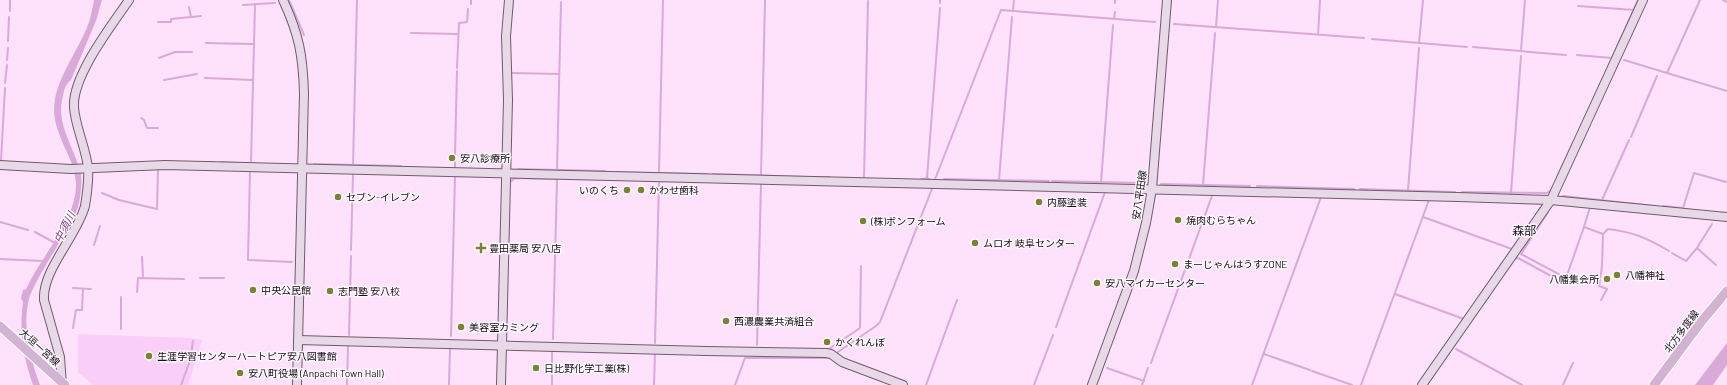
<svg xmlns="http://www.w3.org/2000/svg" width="1727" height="385" font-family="Barlow,'Noto Sans JP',sans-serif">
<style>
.green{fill:#f9cef7}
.water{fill:#d9aad7}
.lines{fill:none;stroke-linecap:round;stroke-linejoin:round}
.stream{stroke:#d9aad7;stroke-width:2}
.secondary-casing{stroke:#715a70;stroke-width:10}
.primary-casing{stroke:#fff;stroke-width:11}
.secondary{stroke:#e8d9e8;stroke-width:8}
.primary{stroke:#d2b3d1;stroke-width:9}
.poi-dot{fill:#778432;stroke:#fdf8fd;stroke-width:1.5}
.labels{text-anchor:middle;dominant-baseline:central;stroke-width:3;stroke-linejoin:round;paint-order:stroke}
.poi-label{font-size:10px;fill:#160d16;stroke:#fdf8fd;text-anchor:start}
.street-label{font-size:10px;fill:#160d16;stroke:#fdf8fd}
.water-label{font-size:11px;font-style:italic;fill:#783f77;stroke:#fdf8fd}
.quarter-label{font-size:12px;fill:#160d16;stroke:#fdf8fd}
</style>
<rect width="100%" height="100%" fill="#fee2fc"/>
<path class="green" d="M 78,334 L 191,338 L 202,340 L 188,385 L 93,385 L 78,372 Z"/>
<g class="water">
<path d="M 94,0 L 102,0 L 96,21 L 71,80 C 66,84 64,89 63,96 C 55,124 75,148 81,174 C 82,182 81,190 80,198 C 77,218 64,233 55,250 C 48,261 32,288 29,299 C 22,326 30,359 40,385 L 33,385 C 23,356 19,332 23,302 L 21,298 L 23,290 L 26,289 C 41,256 77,220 76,183 C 74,153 49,132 55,99 C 59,77 76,52 85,32 C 90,22 92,11 94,0 Z"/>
<path d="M 1727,343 L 1727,365 L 1713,385 L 1695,385 Z"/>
</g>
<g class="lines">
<g class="stream">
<path d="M 289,0 L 304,35"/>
<path d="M 471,0 L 471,4"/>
<path d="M 1723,0 L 1727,2"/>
<path d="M 940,3 L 940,0"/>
<path d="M 1115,3 L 1115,0"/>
<path d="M 243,5 L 275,3"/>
<path d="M 1578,6 L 1634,10"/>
<path d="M 189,7 L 191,17"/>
<path d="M 10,11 L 10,0"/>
<path d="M 1013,11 L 1014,0"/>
<path d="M 1114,19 L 1115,12"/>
<path d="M 158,22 L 171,22 L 171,19 L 201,16"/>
<path d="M 1174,24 L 1364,38"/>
<path d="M 1216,27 L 1218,0"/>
<path d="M 411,33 L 458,34"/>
<path d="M 1318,35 L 1320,0"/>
<path d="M 1372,39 L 1467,47"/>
<path d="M 8,41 L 9,17"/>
<path d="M 206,43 L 254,44"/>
<path d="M 1419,43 L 1423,0"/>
<path d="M 1473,47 L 1566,55"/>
<path d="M 1521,51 L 1525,0"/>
<path d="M 1577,55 L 1612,58 L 1638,0"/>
<path d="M 159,58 L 175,52 L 192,52"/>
<path d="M 7,60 L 8,48"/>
<path d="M 1624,60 L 1667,73 L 1700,0"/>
<path d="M 457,68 L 459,23 L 467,22 L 468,9"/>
<path d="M 512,73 L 559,74"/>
<path d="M 1667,73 L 1727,91"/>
<path d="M 205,78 L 253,80"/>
<path d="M 164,80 L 197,74"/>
<path d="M 5,83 L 7,65"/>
<path d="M 141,118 L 144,120 L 147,128 L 158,128"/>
<path d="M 1631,137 L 1657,76"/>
<path d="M 455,155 L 457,71"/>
<path d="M 1,160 L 5,88"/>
<path d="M 207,162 L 214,162"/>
<path d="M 221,162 L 242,163"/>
<path d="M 251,162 L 255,4"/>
<path d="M 455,162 L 455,168"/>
<path d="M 314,164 L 401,166"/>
<path d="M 353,165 L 357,0"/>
<path d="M 518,169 L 605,171"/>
<path d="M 557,170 L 561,2"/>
<path d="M 250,171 L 248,260 L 292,262"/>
<path d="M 611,172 L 707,174"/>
<path d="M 659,173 L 663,0"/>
<path d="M 713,174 L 809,177"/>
<path d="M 761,176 L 765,0"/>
<path d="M 815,177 L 830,177"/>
<path d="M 1557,177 L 1573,143"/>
<path d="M 864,178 L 868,1"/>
<path d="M 929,179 L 927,178 L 940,8"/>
<path d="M 944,179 L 1049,181"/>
<path d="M 919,180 L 927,178"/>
<path d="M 999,180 L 1012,17"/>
<path d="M 1052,181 L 1142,183"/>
<path d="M 510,182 L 515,178 L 557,179 L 553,339"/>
<path d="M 934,182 L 1001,10 L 1155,22"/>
<path d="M 1101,182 L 1113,25"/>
<path d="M 1161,184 L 1250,186"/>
<path d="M 1203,185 L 1215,33"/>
<path d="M 1257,186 L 1354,189"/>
<path d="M 1360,189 L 1455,192"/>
<path d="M 1408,190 L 1419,48"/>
<path d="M 1462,192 L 1547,193 L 1551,190"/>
<path d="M 102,193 L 119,200 L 157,209 L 158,169"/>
<path d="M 1511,193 L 1521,56"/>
<path d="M 1563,196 L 1655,206"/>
<path d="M 1602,200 L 1629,140"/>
<path d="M 1663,206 L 1683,208 L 1694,173 L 1726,182"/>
<path d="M 1547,211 L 1548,212 L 1521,254 L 1566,278 L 1584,227 L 1603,234 L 1608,229 C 1633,232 1647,238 1669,251"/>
<path d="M 1537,214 L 1540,208"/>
<path d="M 1423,217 L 1512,249"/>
<path d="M 0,222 L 28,230"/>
<path d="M 1584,227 L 1590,207"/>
<path d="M 35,232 L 55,243"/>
<path d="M 94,245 L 100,226"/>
<path d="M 1698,249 L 1716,265"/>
<path d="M 351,250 L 353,174"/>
<path d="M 1672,253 L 1686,261 L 1697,248 L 1712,224"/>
<path d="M 142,257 L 143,278"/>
<path d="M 0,259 L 43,261"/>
<path d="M 1515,259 L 1518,258 L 1564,283"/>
<path d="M 1495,273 L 1503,262"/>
<path d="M 200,278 L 224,278"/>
<path d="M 73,288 L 91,289"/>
<path d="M 137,292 L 138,278 L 184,279"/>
<path d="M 1395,294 L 1464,319"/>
<path d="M 121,297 L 121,329"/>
<path d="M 1601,300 L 1607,289 L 1599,286 L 1602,266 L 1603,234"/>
<path d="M 1056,327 L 1105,192"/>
<path d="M 73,328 L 76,310 L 82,310 L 83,289"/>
<path d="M 349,335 L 351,256"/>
<path d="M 451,336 L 455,176"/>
<path d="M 655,343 L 659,181"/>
<path d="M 757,345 L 761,183"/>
<path d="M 820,349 L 829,349 L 860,328 L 861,266"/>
<path d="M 1456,349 L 1522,385"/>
<path d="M 835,354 L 876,326 L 880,322 L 933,186"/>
<path d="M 1264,354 L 1310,370"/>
<path d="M 1151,363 L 1213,193"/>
<path d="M 1107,368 L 1144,381"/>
<path d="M 1312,371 L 1352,385"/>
<path d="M 181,385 L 190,361 L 193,341"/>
<path d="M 347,385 L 348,345"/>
<path d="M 449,385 L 450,348"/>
<path d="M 552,385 L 552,350"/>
<path d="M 654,385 L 655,352"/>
<path d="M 735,385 L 745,358 L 829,358 L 831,357"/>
<path d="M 926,385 L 957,300"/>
<path d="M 1034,385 L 1053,335"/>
<path d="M 1142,385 L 1148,368"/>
<path d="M 1252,385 L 1321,197"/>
<path d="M 1361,385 L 1429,200 L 1428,200"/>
<path d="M 1563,385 L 1573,363"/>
</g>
<defs>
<g id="secondary">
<path d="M 283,0 C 299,34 303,56 304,93 L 297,385"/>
<path d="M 0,165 L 71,169 L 165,165 L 1458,197 L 1551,200 L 1727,217"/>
<path d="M 298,340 L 706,351 L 826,353 L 831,354 L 842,362 L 903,385"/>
<path d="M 62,385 L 60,357 L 44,300 C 42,270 77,236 85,206 C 87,194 89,181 88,169 C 87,150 75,127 74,107 C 72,76 112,25 129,0"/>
<path d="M 501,385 L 508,100 L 506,36 L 509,0"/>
<path d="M 1092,385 L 1134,271 L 1146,223 L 1152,189 L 1167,0"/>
<path d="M 1422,385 L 1551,200 L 1643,0"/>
</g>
<g id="primary">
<path d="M 0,326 L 65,385"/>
<path d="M 1654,385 L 1701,322 L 1727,291"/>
</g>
</defs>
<use href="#secondary" class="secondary-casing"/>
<use href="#primary" class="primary-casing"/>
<use href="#secondary" class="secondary"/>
<use href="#primary" class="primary"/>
</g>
<g class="poi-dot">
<circle cx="452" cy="158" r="4"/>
<circle cx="627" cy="190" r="4"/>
<circle cx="641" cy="190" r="4"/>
<circle cx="338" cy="197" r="4"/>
<circle cx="1039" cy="202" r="4"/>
<circle cx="1178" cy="220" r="4"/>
<circle cx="863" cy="221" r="4"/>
<circle cx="975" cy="243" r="4"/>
<path d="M479 242h4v4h4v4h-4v4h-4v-4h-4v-4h4z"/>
<circle cx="1175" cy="264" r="4"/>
<circle cx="1617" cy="275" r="4"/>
<circle cx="1607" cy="279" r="4"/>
<circle cx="1097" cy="283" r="4"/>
<circle cx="253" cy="290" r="4"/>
<circle cx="330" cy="291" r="4"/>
<circle cx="726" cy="321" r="4"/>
<circle cx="461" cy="327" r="4"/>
<circle cx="827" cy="342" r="4"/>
<circle cx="149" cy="356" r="4"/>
<circle cx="536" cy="368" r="4"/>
<circle cx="240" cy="373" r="4"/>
</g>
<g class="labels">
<g class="poi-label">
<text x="460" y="158">安八診療所</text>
<text x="619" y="190" text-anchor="end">いのくち</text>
<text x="649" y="190">かわせ歯科</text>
<text x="346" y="197">セブン-イレブン</text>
<text x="1047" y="202">内藤塗装</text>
<text x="1186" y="220">焼肉むらちゃん</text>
<text x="871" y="221">(株)ボンフォーム</text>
<text x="983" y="243">ムロオ 岐阜センター</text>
<text x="489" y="248">豊田薬局 安八店</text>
<text x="1183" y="264">まーじゃんはうすZONE</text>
<text x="1625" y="275">八幡神社</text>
<text x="1599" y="279" text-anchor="end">八幡集会所</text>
<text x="1105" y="283">安八マイカーセンター</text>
<text x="261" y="290">中央公民館</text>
<text x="338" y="291">志門塾 安八校</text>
<text x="734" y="321">西濃農業共済組合</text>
<text x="469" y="327">美容室カミング</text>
<text x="835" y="342">かくれんぼ</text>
<text x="157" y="356">生涯学習センターハートピア安八図書館</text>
<text x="544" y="368">日比野化学工業(株)</text>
<text x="248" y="373">安八町役場 (Anpachi Town Hall)</text>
</g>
<g class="street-label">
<text transform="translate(1139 195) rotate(-82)">安八平田線</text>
<text transform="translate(1681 331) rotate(-53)">北方多度線</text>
<text transform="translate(40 347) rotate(42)">大垣一宮線</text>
</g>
<g class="water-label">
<text transform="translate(64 227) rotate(-63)">中須川</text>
</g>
<g class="quarter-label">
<text x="1524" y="230">森部</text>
</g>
</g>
</svg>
